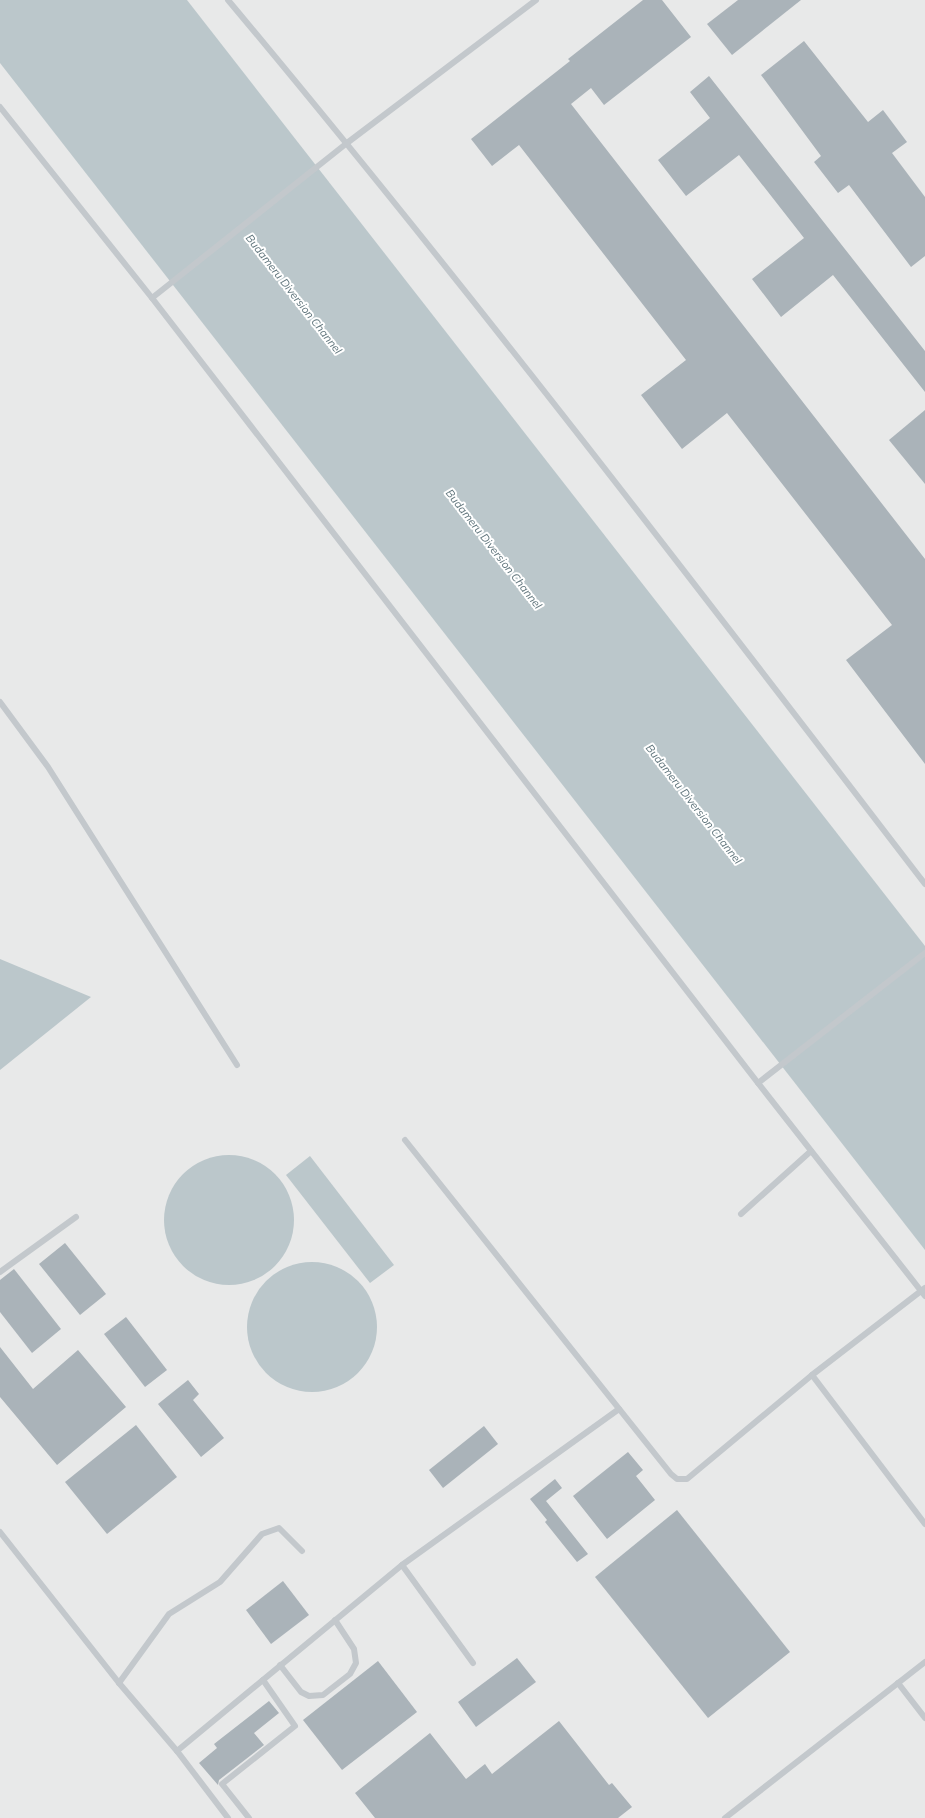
<svg xmlns="http://www.w3.org/2000/svg" width="925" height="1818" font-family="Mulish,sans-serif">
<style>
.built{fill:#e8e9e9}
.water{fill:#bbc7cb}
.building{fill:#aab3b9}
.lines{fill:none;stroke-linecap:round;stroke-linejoin:round}
.service{stroke:#c3c8cc;stroke-width:6}
.labels{text-anchor:middle;dominant-baseline:central;stroke-width:4;stroke-linejoin:round;paint-order:stroke}
.water-label{font-size:11px;font-style:italic;fill:#60757c;stroke:#fff}
</style>
<rect width="100%" height="100%" fill="#fafaf8"/>
<rect class="built" x="0" y="0" width="925" height="1818"/>
<g class="water">
<path d="M 0,0 L 187,0 L 925,946 L 925,1250 L 0,63 Z"/>
<path d="M 0,959 L 91,997 L 0,1070 Z"/>
<circle cx="229" cy="1220" r="65"/>
<path d="M 310,1156 L 394,1265 L 370,1283 L 286,1175 Z"/>
<circle cx="312" cy="1327" r="65"/>
</g>
<g class="building">
<path d="M 643,0 L 662,0 L 691,37 L 604,105 L 591,88 L 571,104 L 925,559 L 925,764 L 846,660 L 892,625 L 727,413 L 682,449 L 641,395 L 686,360 L 519,145 L 492,166 L 471,139 L 570,61 L 568,59 Z"/>
<path d="M 738,0 L 801,0 L 732,55 L 707,24 Z"/>
<path d="M 804,41 L 868,122 L 883,110 L 907,142 L 892,153 L 925,197 L 925,256 L 911,267 L 849,185 L 838,193 L 814,162 L 821,156 L 761,75 Z"/>
<path d="M 709,76 L 925,351 L 925,392 L 833,275 L 781,317 L 752,279 L 804,238 L 739,155 L 686,196 L 658,160 L 710,118 L 690,92 Z"/>
<path d="M 925,410 L 925,484 L 889,440 Z"/>
<path d="M 65,1243 L 106,1294 L 80,1315 L 39,1264 Z"/>
<path d="M 14,1269 L 61,1329 L 32,1353 L 0,1312 L 0,1280 Z"/>
<path d="M 126,1317 L 167,1370 L 145,1387 L 104,1334 Z"/>
<path d="M 0,1347 L 33,1389 L 78,1350 L 126,1407 L 57,1465 L 0,1397 Z"/>
<path d="M 188,1380 L 199,1394 L 193,1400 L 224,1438 L 201,1457 L 158,1404 Z"/>
<path d="M 136,1425 L 177,1477 L 107,1534 L 65,1482 Z"/>
<path d="M 484,1426 L 498,1444 L 443,1488 L 429,1470 Z"/>
<path d="M 628,1452 L 643,1470 L 636,1476 L 655,1500 L 607,1539 L 573,1496 Z"/>
<path d="M 555,1479 L 562,1488 L 546,1501 L 588,1554 L 577,1562 L 545,1522 L 547,1520 L 530,1499 Z"/>
<path d="M 677,1510 L 790,1652 L 708,1718 L 595,1577 Z"/>
<path d="M 283,1581 L 309,1615 L 271,1644 L 246,1610 Z"/>
<path d="M 517,1658 L 536,1682 L 476,1727 L 458,1702 Z"/>
<path d="M 378,1661 L 417,1712 L 342,1770 L 303,1720 Z"/>
<path d="M 269,1701 L 279,1713 L 254,1733 L 264,1745 L 219,1780 L 218,1785 L 199,1763 L 217,1748 L 214,1744 Z"/>
<path d="M 559,1721 L 609,1785 L 612,1783 L 632,1807 L 618,1818 L 375,1818 L 355,1793 L 430,1733 L 466,1779 L 485,1764 L 492,1774 Z"/>
</g>
<g class="lines">
<g class="service">
<path d="M 228,0 C 469,288 697,587 925,884"/>
<path d="M 0,107 L 152,298 L 758,1083 L 925,1296"/>
<path d="M 152,298 L 347,143 L 536,0"/>
<path d="M 0,702 L 48,767 L 237,1065"/>
<path d="M 758,1083 L 925,953"/>
<path d="M 405,1140 L 671,1474 L 677,1479 L 687,1479 L 812,1375 L 925,1288"/>
<path d="M 741,1214 L 811,1151"/>
<path d="M 0,1272 L 76,1217"/>
<path d="M 812,1375 L 925,1524"/>
<path d="M 0,1532 L 119,1683 L 177,1751 L 228,1818"/>
<path d="M 402,1565 L 473,1663"/>
<path d="M 280,1665 L 301,1692 L 309,1696 L 323,1695 L 350,1674 L 356,1663 L 354,1649 L 335,1620"/>
<path d="M 119,1683 L 169,1614 L 220,1582 L 262,1534 L 279,1528 L 302,1551"/>
<path d="M 898,1683 L 925,1718"/>
<path d="M 177,1751 L 402,1565 L 619,1409"/>
<path d="M 249,1818 L 222,1784 L 295,1726 L 263,1680"/>
<path d="M 725,1818 L 925,1662"/>
</g>
</g>
<g class="labels">
<g class="water-label">
<text transform="translate(294 294) rotate(52)">Budameru Diversion Channel</text>
<text transform="translate(494 549) rotate(52)">Budameru Diversion Channel</text>
<text transform="translate(694 804) rotate(52)">Budameru Diversion Channel</text>
</g>
</g>
</svg>
